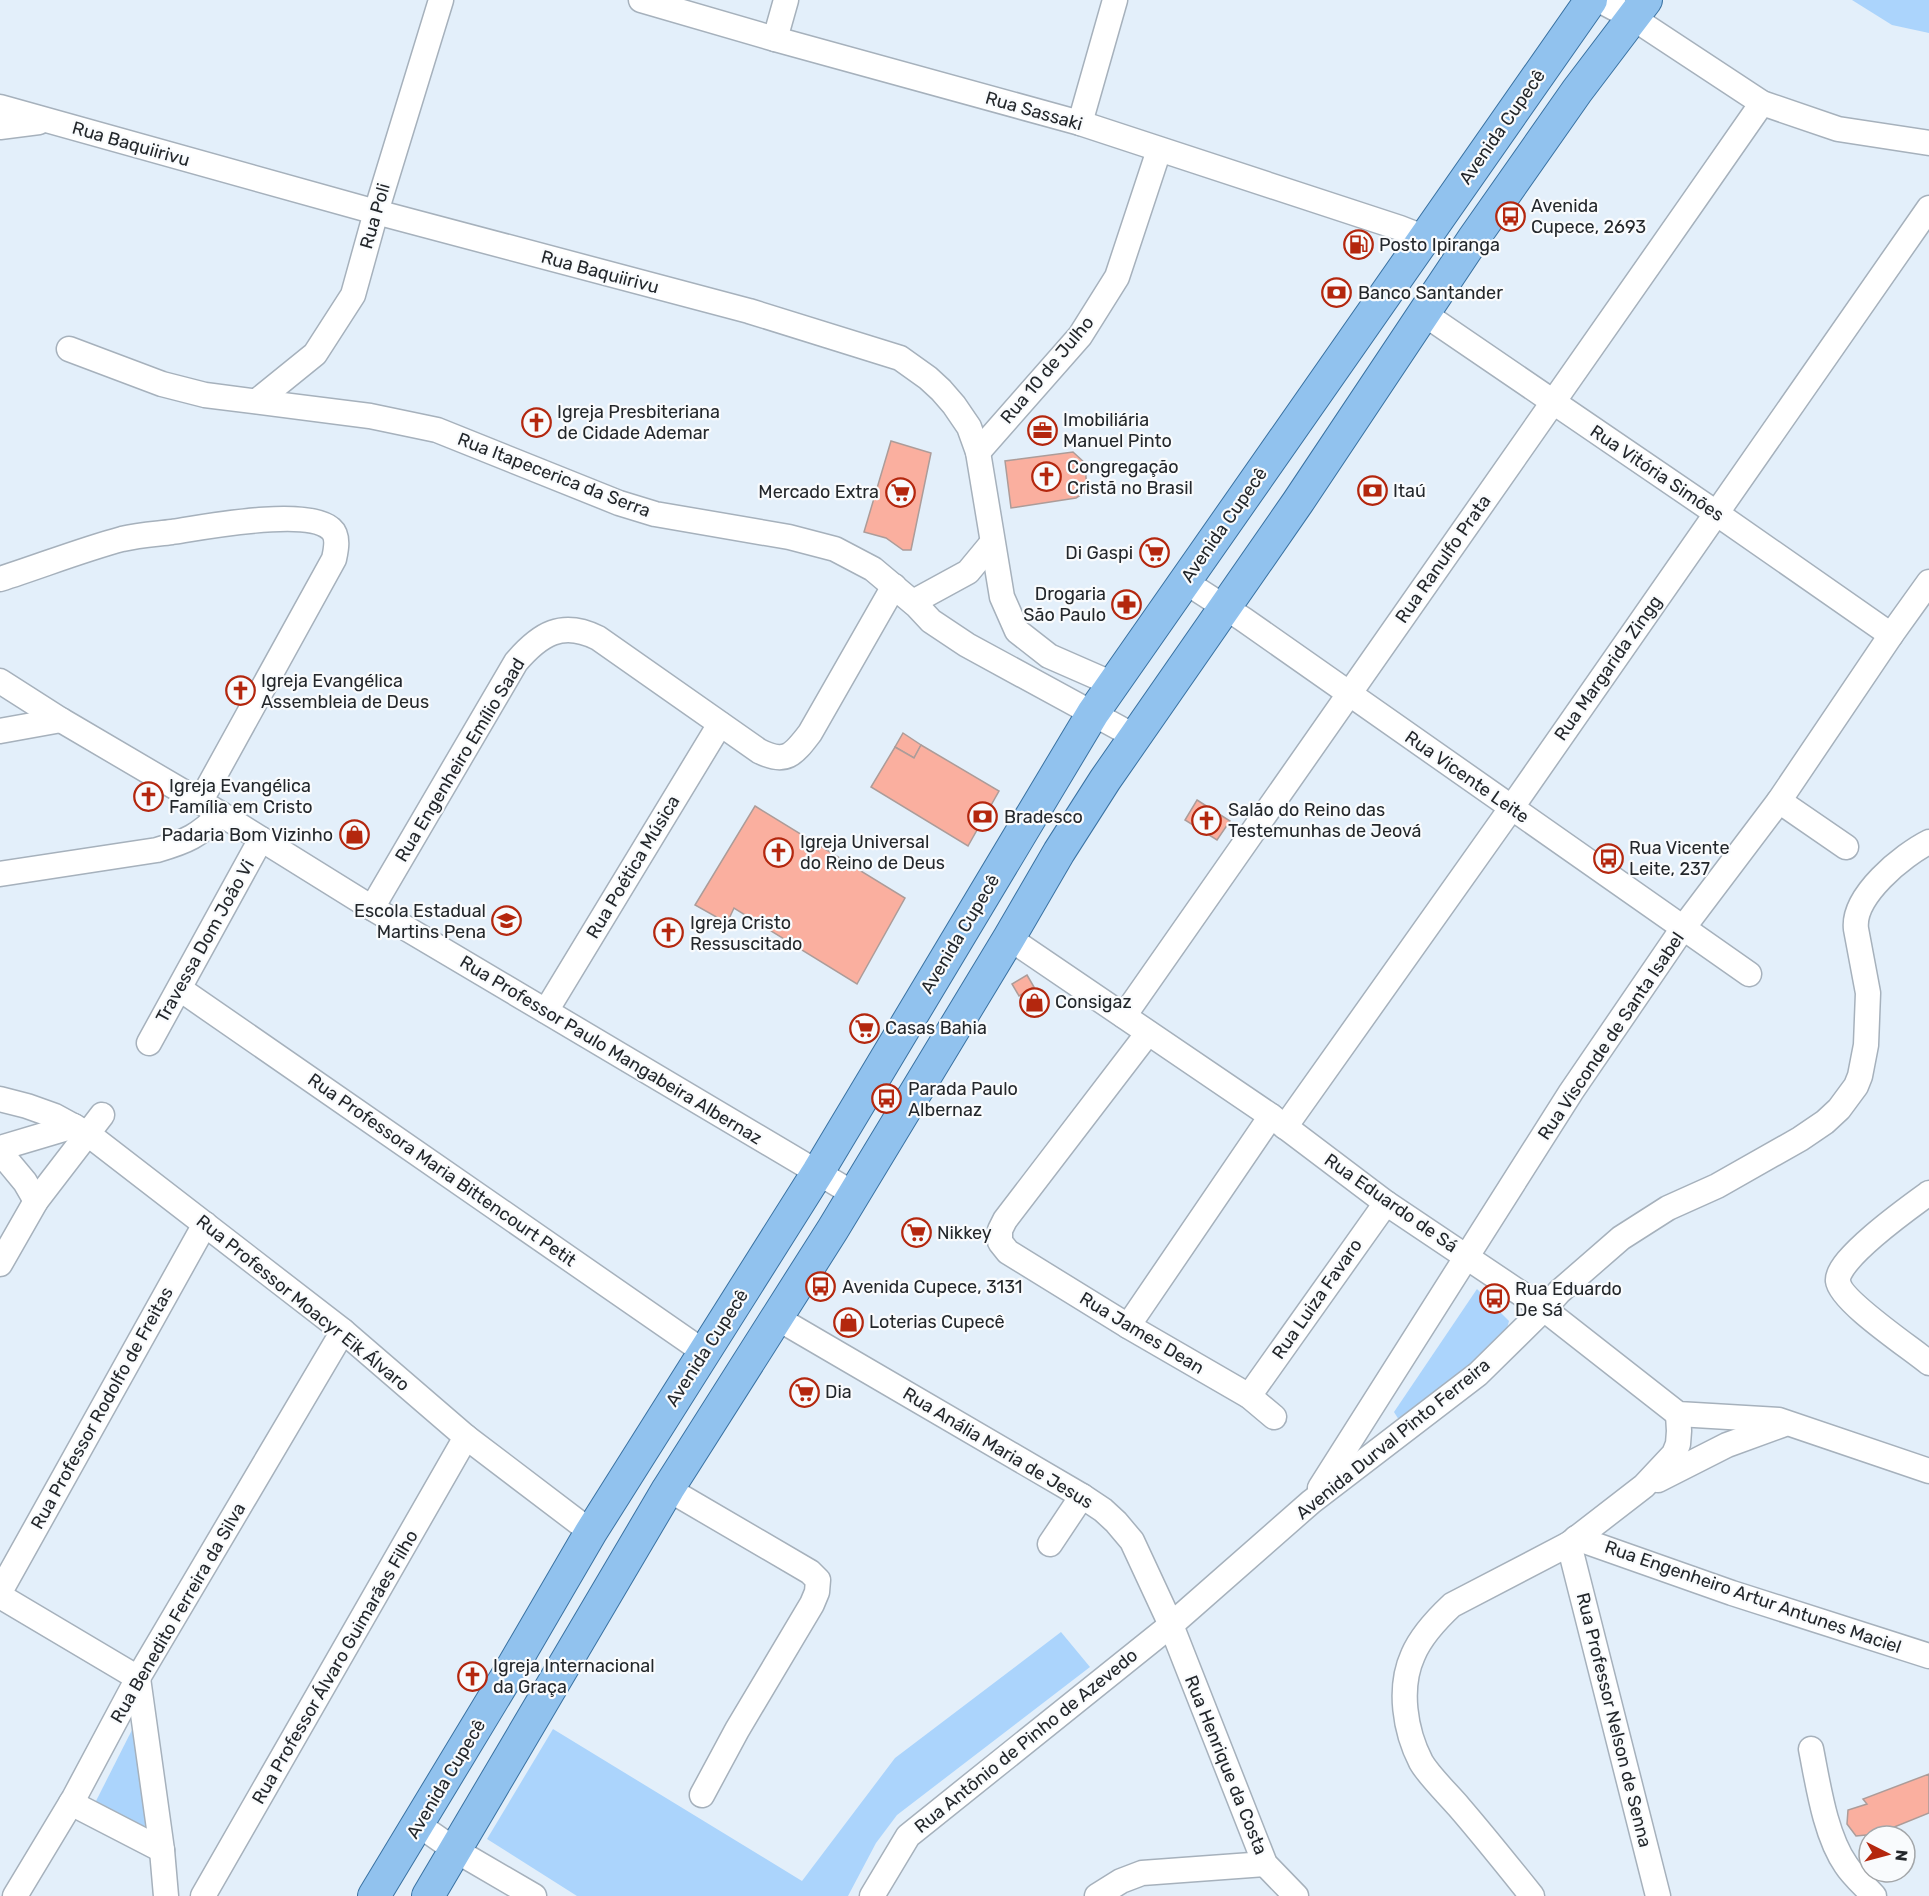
<svg xmlns="http://www.w3.org/2000/svg" width="1929" height="1896" font-family="Rubik,sans-serif">
<style>
.green{fill:#abd4fc}
.building{fill:#faaf9f;stroke:#ac9c99;stroke-width:1.5}
.lines{fill:none;stroke-linecap:round;stroke-linejoin:round}
.minor-casing{stroke:#a6b1bc;stroke-width:27}
.major-casing{stroke:#3a72a2;stroke-width:34}
.minor{stroke:#fff;stroke-width:24}
.major{stroke:#91c2ee;stroke-width:32}
.labels{text-anchor:middle;dominant-baseline:central;stroke-width:4.5;stroke-linejoin:round;paint-order:stroke}
.street-label{font-size:18px;fill:#23272b;stroke:#f9fbfd}
.poi-label{font-size:18px;fill:#23272b;stroke:#f9fbfd;text-anchor:start}
</style>
<rect width="100%" height="100%" fill="#e3effa"/>
<g class="green">
<path d="M 1852,0 L 1929,0 L 1929,33 L 1892,25 Z"/>
<path d="M 1477,1289 L 1509,1321 L 1506,1332 L 1408,1418 L 1399,1420 L 1394,1412 Z"/>
<path d="M 1061,1632 L 1090,1667 L 897,1815 L 876,1843 L 848,1896 L 577,1896 L 487,1839 L 553,1729 L 802,1881 L 895,1758 Z"/>
<path d="M 137,1720 L 149,1830 L 95,1803 Z"/>
</g>
<g class="building">
<path d="M 891,441 L 931,453 L 911,550 L 903,550 L 886,538 L 864,532 Z"/>
<path d="M 1073,452 L 1085,463 L 1087,491 L 1076,498 L 1011,508 L 1005,461 Z"/>
<path d="M 903,733 L 921,745 L 914,758 L 895,747 Z"/>
<path d="M 921,745 L 999,791 L 968,846 L 871,787 L 895,747 L 914,758 Z"/>
<path d="M 1197,800 L 1230,821 L 1217,840 L 1185,820 Z"/>
<path d="M 755,806 L 905,898 L 857,984 L 734,908 L 727,923 L 695,905 Z"/>
<path d="M 1027,975 L 1034,987 L 1019,996 L 1012,984 Z"/>
<path d="M 1929,1774 L 1929,1813 L 1877,1834 L 1856,1836 L 1847,1824 L 1848,1810 L 1867,1804 L 1863,1799 Z"/>
</g>
<g class="lines">
<defs>
<g id="minor">
<path d="M 641,0 L 775,39 L 1080,123 L 1400,228 L 1423,237"/>
<path d="M 1599,0 L 1633,18 L 1762,103 L 1838,129 L 1929,143"/>
<path d="M 775,39 L 786,0"/>
<path d="M 0,107 L 376,212 L 749,311 L 900,358 L 928,378 L 941,390 L 954,405 L 969,427 L 978,452 L 1002,597 L 1017,631 L 1049,656 L 1113,684"/>
<path d="M 1080,123 L 1115,0"/>
<path d="M 0,127 L 39,122"/>
<path d="M 1423,313 L 1716,513 L 1891,635"/>
<path d="M 69,349 L 162,384 L 205,395 L 370,416 L 437,430 L 619,503 L 655,514 L 789,537 L 835,549 L 873,569 L 917,606 L 931,621 L 967,645 L 1134,736"/>
<path d="M 257,401 L 315,354 L 353,295 L 376,212 L 441,0"/>
<path d="M 978,452 L 1080,336 L 1117,277 L 1159,150"/>
<path d="M 0,579 C 41,566 81,550 122,539 C 139,535 156,534 172,532 C 204,527 307,507 331,529 C 339,536 336,550 334,559 L 200,802"/>
<path d="M 1184,581 L 1243,619 L 1749,974"/>
<path d="M 913,602 L 968,572 L 992,543"/>
<path d="M 0,681 L 61,720 L 221,814 L 372,908 L 854,1194"/>
<path d="M 0,731 L 61,720"/>
<path d="M 1779,801 L 1846,847"/>
<path d="M 0,874 L 157,850 C 188,841 198,836 221,814"/>
<path d="M 372,908 L 516,662 C 540,634 562,620 598,638 L 759,751 C 786,765 794,754 810,733 L 894,586"/>
<path d="M 1009,938 L 1271,1116 L 1386,1203 L 1544,1309 L 1678,1414 L 1779,1420 L 1929,1471"/>
<path d="M 180,989 L 704,1352"/>
<path d="M 546,1011 L 720,724"/>
<path d="M 1124,1016 C 1335,711 1550,408 1762,103"/>
<path d="M 1148,1033 L 1005,1220 L 1000,1230 L 1000,1242 L 1008,1252 L 1128,1326 L 1249,1396 L 1274,1417"/>
<path d="M 149,1043 L 261,839"/>
<path d="M 0,1099 L 27,1106 L 55,1116 L 88,1134 L 343,1331 L 466,1437 L 591,1532"/>
<path d="M 1285,1127 L 1512,807 L 1929,208"/>
<path d="M 0,1148 L 74,1126"/>
<path d="M 0,1152 L 25,1182 L 36,1201"/>
<path d="M 1929,1193 C 1911,1206 1835,1260 1838,1281 C 1840,1301 1911,1348 1929,1363"/>
<path d="M 0,1264 L 36,1201 L 102,1115"/>
<path d="M 777,1318 L 1082,1496 L 1103,1510 L 1116,1522 L 1132,1541 L 1171,1625 L 1265,1864 L 1296,1896"/>
<path d="M 1128,1326 L 1271,1116"/>
<path d="M 1249,1396 L 1386,1203"/>
<path d="M 1658,1480 L 1727,1445 L 1782,1425"/>
<path d="M 1320,1488 L 1571,1092 L 1683,928 L 1779,801 L 1891,635 L 1929,582"/>
<path d="M 668,1489 L 810,1572 L 818,1580 L 817,1592 L 812,1604 L 737,1730 L 702,1795"/>
<path d="M 1576,1538 L 1732,1593 L 1929,1656"/>
<path d="M 1050,1544 L 1082,1496"/>
<path d="M 1569,1544 L 1658,1896"/>
<path d="M 0,1592 L 205,1224"/>
<path d="M 0,1596 L 138,1678 L 162,1850 L 166,1896"/>
<path d="M 1811,1749 C 1818,1784 1825,1835 1846,1865 C 1853,1876 1865,1886 1874,1896"/>
<path d="M 71,1803 L 162,1850"/>
<path d="M 419,1825 L 455,1850 L 534,1896"/>
<path d="M 15,1896 L 74,1798 L 138,1678 L 343,1331"/>
<path d="M 203,1896 L 466,1437"/>
<path d="M 872,1896 L 908,1836 L 1171,1625 L 1311,1502 L 1478,1374 L 1544,1309 L 1559,1292 L 1621,1238 L 1668,1208 L 1717,1186 L 1800,1139 L 1825,1122 L 1839,1109 L 1856,1086 L 1860,1076 L 1866,1045 L 1868,993 L 1856,929 C 1852,896 1903,855 1929,842"/>
<path d="M 1097,1896 L 1121,1881 L 1142,1873 L 1265,1864"/>
<path d="M 1532,1896 C 1508,1866 1484,1836 1459,1807 C 1448,1794 1429,1776 1421,1762 C 1405,1731 1398,1688 1413,1655 C 1421,1636 1437,1619 1452,1605 L 1569,1544 L 1644,1486 L 1674,1454 L 1678,1444 L 1679,1431 L 1678,1414"/>
</g>
<g id="major">
<path d="M 374,1896 L 510,1671 L 591,1532 L 818,1172 L 1093,713 L 1591,0"/>
<path d="M 428,1896 L 668,1489 L 833,1229 L 1009,938 L 1059,852 L 1105,780 L 1298,502 L 1474,238 L 1577,91 L 1646,0"/>
</g>
</defs>
<use href="#minor" class="minor-casing"/>
<use href="#major" class="major-casing"/>
<use href="#minor" class="minor"/>
<use href="#major" class="major"/>
</g>
<defs>
<symbol id="bus-ring" viewBox="-11 -11 22 22"><circle r="9.5" fill="#f9fbfd" stroke="#b4270e" stroke-width="1.5"/><path d="M-5-6H5V4H4V6H2V4H-2V6H-4V4H-5ZM-3.5-4V0h7V-4ZM-3.5 1.2v1.5H-2V1.2ZM2 1.2v1.5H3.5V1.2Z" fill="#b4270e"/></symbol>
<symbol id="fuel-ring" viewBox="-11 -11 22 22"><circle r="9.5" fill="#f9fbfd" stroke="#b4270e" stroke-width="1.5"/><path d="M-5.5-6h7V0h2V4h1.3V-2.5L3-4.5l.8-.8L6-3V5H2.5V1h-1V6h-7ZM-4.2-4.7v3.2H.2V-4.7Z" fill="#b4270e"/></symbol>
<symbol id="bank-ring" viewBox="-11 -11 22 22"><circle r="9.5" fill="#f9fbfd" stroke="#b4270e" stroke-width="1.5"/><path d="M-6-4H6V4H-6ZM0-2.3a2.3 2.3 0 1 0 0 4.6a2.3 2.3 0 1 0 0-4.6Z" fill="#b4270e"/></symbol>
<symbol id="church-ring" viewBox="-11 -11 22 22"><circle r="9.5" fill="#f9fbfd" stroke="#b4270e" stroke-width="1.5"/><path d="M-1.2-6h2.4v3.5h3.3v2.4h-3.3V6h-2.4V-.1h-3.3v-2.4h3.3Z" fill="#b4270e"/></symbol>
<symbol id="office-ring" viewBox="-11 -11 22 22"><circle r="9.5" fill="#f9fbfd" stroke="#b4270e" stroke-width="1.5"/><path d="M-6-3h4V-5.5h4V-3h4V5H-6ZM-1-4.5V-3h2v-1.5ZM-6 0V1H6V0Z" fill="#b4270e"/></symbol>
<symbol id="supermarket-ring" viewBox="-11 -11 22 22"><circle r="9.5" fill="#f9fbfd" stroke="#b4270e" stroke-width="1.5"/><path d="M-6-5.5h2.5l.6 2H6L4.5 2H-2.5L-4.4-4H-6ZM-1.5 3.2a1.3 1.3 0 1 0 .1 0ZM3 3.2a1.3 1.3 0 1 0 .1 0Z" fill="#b4270e"/></symbol>
<symbol id="pharmacy-ring" viewBox="-11 -11 22 22"><circle r="9.5" fill="#f9fbfd" stroke="#b4270e" stroke-width="1.5"/><path d="M-2-6h4v4h4v4h-4v4h-4v-4h-4v-4h4Z" fill="#b4270e"/></symbol>
<symbol id="shop-ring" viewBox="-11 -11 22 22"><circle r="9.5" fill="#f9fbfd" stroke="#b4270e" stroke-width="1.5"/><path d="M-5-2.5h2.3a2.7 3.5 0 0 1 5.4 0H5L5.5 6h-11ZM-1.5-2.5h3a1.5 2.3 0 0 0-3 0Z" fill="#b4270e"/></symbol>
<symbol id="school-ring" viewBox="-11 -11 22 22"><circle r="9.5" fill="#f9fbfd" stroke="#b4270e" stroke-width="1.5"/><path d="M0-5L7-2L0 1L-7-2ZM-4 1L0 2.5L4 1V4Q0 6-4 4Z" fill="#b4270e"/></symbol>
</defs>
<g fill-rule="evenodd">
<use href="#bus-ring" x="1494" y="200" width="33" height="33"/>
<use href="#fuel-ring" x="1342" y="228" width="33" height="33"/>
<use href="#bank-ring" x="1320" y="276" width="33" height="33"/>
<use href="#church-ring" x="520" y="406" width="33" height="33"/>
<use href="#office-ring" x="1026" y="414" width="33" height="33"/>
<use href="#church-ring" x="1030" y="460" width="33" height="33"/>
<use href="#bank-ring" x="1356" y="474" width="33" height="33"/>
<use href="#supermarket-ring" x="884" y="476" width="33" height="33"/>
<use href="#supermarket-ring" x="1138" y="536" width="33" height="33"/>
<use href="#pharmacy-ring" x="1110" y="588" width="33" height="33"/>
<use href="#church-ring" x="224" y="674" width="33" height="33"/>
<use href="#church-ring" x="132" y="780" width="33" height="33"/>
<use href="#bank-ring" x="966" y="800" width="33" height="33"/>
<use href="#church-ring" x="1190" y="804" width="33" height="33"/>
<use href="#shop-ring" x="338" y="818" width="33" height="33"/>
<use href="#church-ring" x="762" y="836" width="33" height="33"/>
<use href="#bus-ring" x="1592" y="842" width="33" height="33"/>
<use href="#school-ring" x="490" y="904" width="33" height="33"/>
<use href="#church-ring" x="652" y="916" width="33" height="33"/>
<use href="#shop-ring" x="1018" y="986" width="33" height="33"/>
<use href="#supermarket-ring" x="848" y="1012" width="33" height="33"/>
<use href="#bus-ring" x="870" y="1082" width="33" height="33"/>
<use href="#supermarket-ring" x="900" y="1216" width="33" height="33"/>
<use href="#bus-ring" x="804" y="1270" width="33" height="33"/>
<use href="#bus-ring" x="1478" y="1282" width="33" height="33"/>
<use href="#shop-ring" x="832" y="1306" width="33" height="33"/>
<use href="#supermarket-ring" x="788" y="1376" width="33" height="33"/>
<use href="#church-ring" x="456" y="1660" width="33" height="33"/>
</g>
<g class="labels">
<g class="street-label">
<text transform="translate(1034 111) rotate(16)">Rua Sassaki</text>
<text transform="translate(1502 127) rotate(-55)">Avenida Cupecê</text>
<text transform="translate(131 144) rotate(16)">Rua Baquiirivu</text>
<text transform="translate(375 216) rotate(-74)">Rua Poli</text>
<text transform="translate(600 272) rotate(15)">Rua Baquiirivu</text>
<text transform="translate(1047 370) rotate(-50)">Rua 10 de Julho</text>
<text transform="translate(1657 473) rotate(34)">Rua Vitória Simões</text>
<text transform="translate(554 475) rotate(21)">Rua Itapecerica da Serra</text>
<text transform="translate(1224 525) rotate(-55)">Avenida Cupecê</text>
<text transform="translate(1443 559) rotate(-55)">Rua Ranulfo Prata</text>
<text transform="translate(1608 668) rotate(-55)">Rua Margarida Zingg</text>
<text transform="translate(460 760) rotate(-59)">Rua Engenheiro Emílio Saad</text>
<text transform="translate(1467 777) rotate(35)">Rua Vicente Leite</text>
<text transform="translate(633 867) rotate(-59)">Rua Poética Música</text>
<text transform="translate(960 934) rotate(-59)">Avenida Cupecê</text>
<text transform="translate(205 941) rotate(-61)">Travessa Dom João Vi</text>
<text transform="translate(1611 1036) rotate(-56)">Rua Visconde de Santa Isabel</text>
<text transform="translate(611 1050) rotate(31)">Rua Professor Paulo Mangabeira Albernaz</text>
<text transform="translate(442 1170) rotate(35)">Rua Professora Maria Bittencourt Petit</text>
<text transform="translate(1391 1203) rotate(35)">Rua Eduardo de Sá</text>
<text transform="translate(1317 1299) rotate(-55)">Rua Luiza Favaro</text>
<text transform="translate(303 1303) rotate(39)">Rua Professor Moacyr Eik Álvaro</text>
<text transform="translate(1142 1333) rotate(31)">Rua James Dean</text>
<text transform="translate(707 1348) rotate(-57)">Avenida Cupecê</text>
<text transform="translate(102 1408) rotate(-61)">Rua Professor Rodolfo de Freitas</text>
<text transform="translate(1393 1439) rotate(-39)">Avenida Durval Pinto Ferreira</text>
<text transform="translate(998 1448) rotate(31)">Rua Anália Maria de Jesus</text>
<text transform="translate(1753 1597) rotate(19)">Rua Engenheiro Artur Antunes Maciel</text>
<text transform="translate(178 1613) rotate(-60)">Rua Benedito Ferreira da Silva</text>
<text transform="translate(335 1667) rotate(-60)">Rua Professor Álvaro Guimarães Filho</text>
<text transform="translate(1614 1720) rotate(76)">Rua Professor Nelson de Senna</text>
<text transform="translate(1026 1741) rotate(-39)">Rua Antônio de Pinho de Azevedo</text>
<text transform="translate(1226 1765) rotate(68)">Rua Henrique da Costa</text>
<text transform="translate(446 1779) rotate(-59)">Avenida Cupecê</text>
</g>
<g class="poi-label">
<text x="1531" y="206">Avenida<tspan x="1531" dy="21">Cupece, 2693</tspan></text>
<text x="1379" y="245">Posto Ipiranga</text>
<text x="1358" y="293">Banco Santander</text>
<text x="557" y="412">Igreja Presbiteriana<tspan x="557" dy="21">de Cidade Ademar</tspan></text>
<text x="1063" y="420">Imobiliária<tspan x="1063" dy="21">Manuel Pinto</tspan></text>
<text x="1067" y="467">Congregação<tspan x="1067" dy="21">Cristã no Brasil</tspan></text>
<text x="1393" y="491">Itaú</text>
<text x="879" y="492" text-anchor="end">Mercado Extra</text>
<text x="1133" y="553" text-anchor="end">Di Gaspi</text>
<text x="1106" y="594" text-anchor="end">Drogaria<tspan x="1106" dy="21">São Paulo</tspan></text>
<text x="261" y="681">Igreja Evangélica<tspan x="261" dy="21">Assembleia de Deus</tspan></text>
<text x="169" y="786">Igreja Evangélica<tspan x="169" dy="21">Família em Cristo</tspan></text>
<text x="1228" y="810">Salão do Reino das<tspan x="1228" dy="21">Testemunhas de Jeová</tspan></text>
<text x="1004" y="817">Bradesco</text>
<text x="333" y="835" text-anchor="end">Padaria Bom Vizinho</text>
<text x="800" y="842">Igreja Universal<tspan x="800" dy="21">do Reino de Deus</tspan></text>
<text x="1629" y="848">Rua Vicente<tspan x="1629" dy="21">Leite, 237</tspan></text>
<text x="486" y="911" text-anchor="end">Escola Estadual<tspan x="486" dy="21">Martins Pena</tspan></text>
<text x="690" y="923">Igreja Cristo<tspan x="690" dy="21">Ressuscitado</tspan></text>
<text x="1055" y="1002">Consigaz</text>
<text x="885" y="1028">Casas Bahia</text>
<text x="908" y="1089">Parada Paulo<tspan x="908" dy="21">Albernaz</tspan></text>
<text x="937" y="1233">Nikkey</text>
<text x="842" y="1287">Avenida Cupece, 3131</text>
<text x="1515" y="1289">Rua Eduardo<tspan x="1515" dy="21">De Sá</tspan></text>
<text x="869" y="1322">Loterias Cupecê</text>
<text x="825" y="1392">Dia</text>
<text x="493" y="1666">Igreja Internacional<tspan x="493" dy="21">da Graça</tspan></text>
</g>
</g>
<g transform="translate(1887 1854) rotate(96)"><circle r="28" fill="#f9fbfd" stroke="#a3a6a9" stroke-width="1.5"/>
<path d="M0-4.5L10 22L0 15L-10 22Z" fill="#b4270e"/>
<text y="-9" font-size="16" font-weight="bold" text-anchor="middle" fill="#23272b">N</text>
</g>
</svg>
